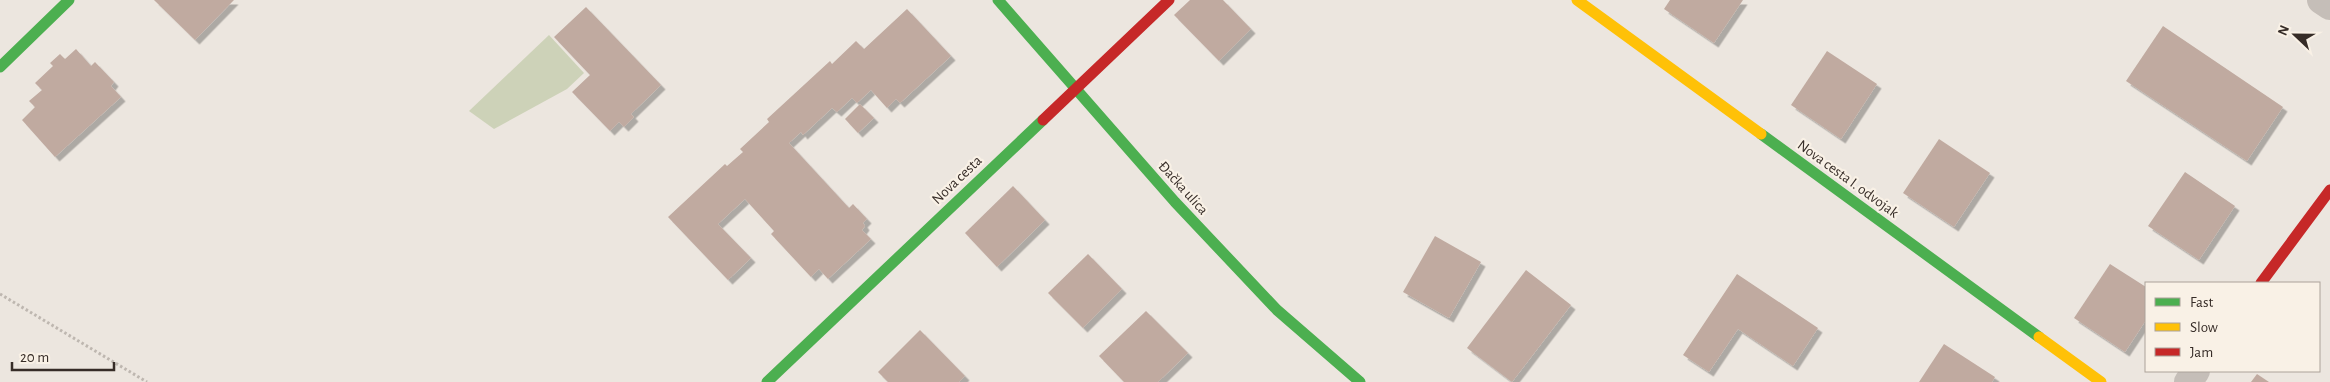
<svg xmlns="http://www.w3.org/2000/svg" width="2330" height="382" font-family="'Alegreya Sans',sans-serif">
<style>
.green{fill:#cdd2b8}
.building{fill:#c0aaa0;filter:url(#shadow)}
.lines{fill:none;stroke-linecap:round;stroke-linejoin:round}
.path{stroke:#beb7b0;stroke-width:3;stroke-dasharray:2.5 2.5;stroke-linecap:butt}
.street{stroke:#c5beb8;stroke-width:28}
.fast{stroke:#4caf50;stroke-width:11}
.slow{stroke:#ffc107;stroke-width:11}
.jam{stroke:#c62828;stroke-width:11}
.labels{text-anchor:middle;dominant-baseline:central;stroke-width:4.5;stroke-linejoin:round;paint-order:stroke}
.street-label{font-size:15px;fill:#362c27;stroke:#f9f1e6}
</style>
<defs>
<filter id="shadow"><feDropShadow dx="4.5" dy="4.5" stdDeviation="0" flood-color="#0004"/></filter>
</defs>
<rect width="100%" height="100%" fill="#ece6df"/>
<path class="green" d="M 549,35 L 584,73 L 567,89 L 494,129 L 469,111 Z"/>
<g class="building">
<path d="M 154,0 L 234,0 L 195,40 Z"/>
<path d="M 1190,0 L 1223,0 L 1251,29 L 1219,61 L 1174,15 Z"/>
<path d="M 1670,0 L 1743,0 L 1714,43 L 1664,9 Z"/>
<path d="M 586,7 L 661,85 L 631,114 L 634,117 L 624,127 L 619,122 L 610,131 L 572,92 L 590,75 L 554,37 Z"/>
<path d="M 907,9 L 951,56 L 900,103 L 896,99 L 887,108 L 871,90 L 857,103 L 852,98 L 837,112 L 832,108 L 803,135 L 801,132 L 789,143 L 849,208 L 853,204 L 867,219 L 863,223 L 865,226 L 862,230 L 871,239 L 828,279 L 819,269 L 811,277 L 771,234 L 774,231 L 745,199 L 718,224 L 751,258 L 728,280 L 668,217 L 725,164 L 727,166 L 743,152 L 740,149 L 769,122 L 767,119 L 830,61 L 832,64 L 856,41 L 864,49 Z"/>
<path d="M 2163,26 L 2283,107 L 2247,161 L 2126,81 Z"/>
<path d="M 76,49 L 91,66 L 95,62 L 114,82 L 111,86 L 121,97 L 55,157 L 22,120 L 35,107 L 29,101 L 42,90 L 35,83 L 53,66 L 50,63 L 60,54 L 65,59 Z"/>
<path d="M 1827,51 L 1877,84 L 1841,139 L 1791,105 Z"/>
<path d="M 860,104 L 874,118 L 858,133 L 845,119 Z"/>
<path d="M 1939,139 L 1990,173 L 1954,227 L 1903,193 Z"/>
<path d="M 2185,172 L 2235,206 L 2199,260 L 2148,226 Z"/>
<path d="M 1013,186 L 1045,220 L 997,267 L 965,233 Z"/>
<path d="M 1435,236 L 1481,262 L 1449,318 L 1403,292 Z"/>
<path d="M 1088,254 L 1122,289 L 1083,328 L 1048,293 Z"/>
<path d="M 2110,264 L 2146,287 L 2146,320 L 2125,352 L 2074,318 Z"/>
<path d="M 1526,270 L 1571,305 L 1512,382 L 1467,348 Z"/>
<path d="M 1737,274 L 1818,328 L 1793,366 L 1738,329 L 1709,372 L 1683,355 Z"/>
<path d="M 1146,311 L 1188,353 L 1158,382 L 1124,382 L 1099,356 Z"/>
<path d="M 920,330 L 965,376 L 959,382 L 888,382 L 878,372 Z"/>
<path d="M 1944,344 L 1995,377 L 1992,382 L 1919,382 Z"/>
<path d="M 2257,374 L 2269,382 L 2251,382 Z"/>
</g>
<g class="lines">
<path class="path" d="M 0,294 L 147,382"/>
<g class="street">
<path d="M 2321,0 L 2330,6"/>
<path d="M 2188,382 L 2196,371"/>
</g>
<g class="fast">
<path d="M 998,0 L 1175,202 L 1277,310 L 1360,382"/>
<path d="M 0,67 L 69,0"/>
<path d="M 1761,134 L 2039,337"/>
<path d="M 767,382 L 1043,120"/>
</g>
<g class="slow">
<path d="M 1577,0 L 1761,134"/>
<path d="M 2039,337 L 2101,382"/>
</g>
<g class="jam">
<path d="M 1043,120 L 1169,0"/>
<path d="M 2261,283 L 2330,190"/>
</g>
</g>
<g class="labels">
<g class="street-label">
<text transform="translate(1848 179) rotate(36)">Nova cesta I. odvojak</text>
<text transform="translate(957 180) rotate(-44)">Nova cesta</text>
<text transform="translate(1183 188) rotate(48)">Đačka ulica</text>
</g>
</g>
<rect x="2145" y="282" width="175" height="90" fill="#f9f1e6" stroke="#aba29a"/>
<rect x="2155" y="298" width="25" height="8" fill="#4caf50" stroke="#aba29a"/>
<text x="2190" y="307" font-size="15" fill="#362c27">Fast</text>
<rect x="2155" y="323" width="25" height="8" fill="#ffc107" stroke="#aba29a"/>
<text x="2190" y="332" font-size="15" fill="#362c27">Slow</text>
<rect x="2155" y="348" width="25" height="8" fill="#c62828" stroke="#aba29a"/>
<text x="2190" y="357" font-size="15" fill="#362c27">Jam</text>
<g transform="translate(2295 35) rotate(292)" stroke="#f9f1e6" stroke-width="4" paint-order="stroke">
<path d="M0-4L9 19L0 12L-9 19Z" fill="#362c27"/>
<text y="-8" font-size="14" font-weight="bold" text-anchor="middle" fill="#362c27">N</text>
</g>
<path d="M12 362v8h102v-8" fill="none" stroke="#362c27" stroke-width="2.5"/>
<text x="20" y="362" font-size="15" fill="#362c27" stroke="#f9f1e6" stroke-width="4" paint-order="stroke">20 m</text>
</svg>
